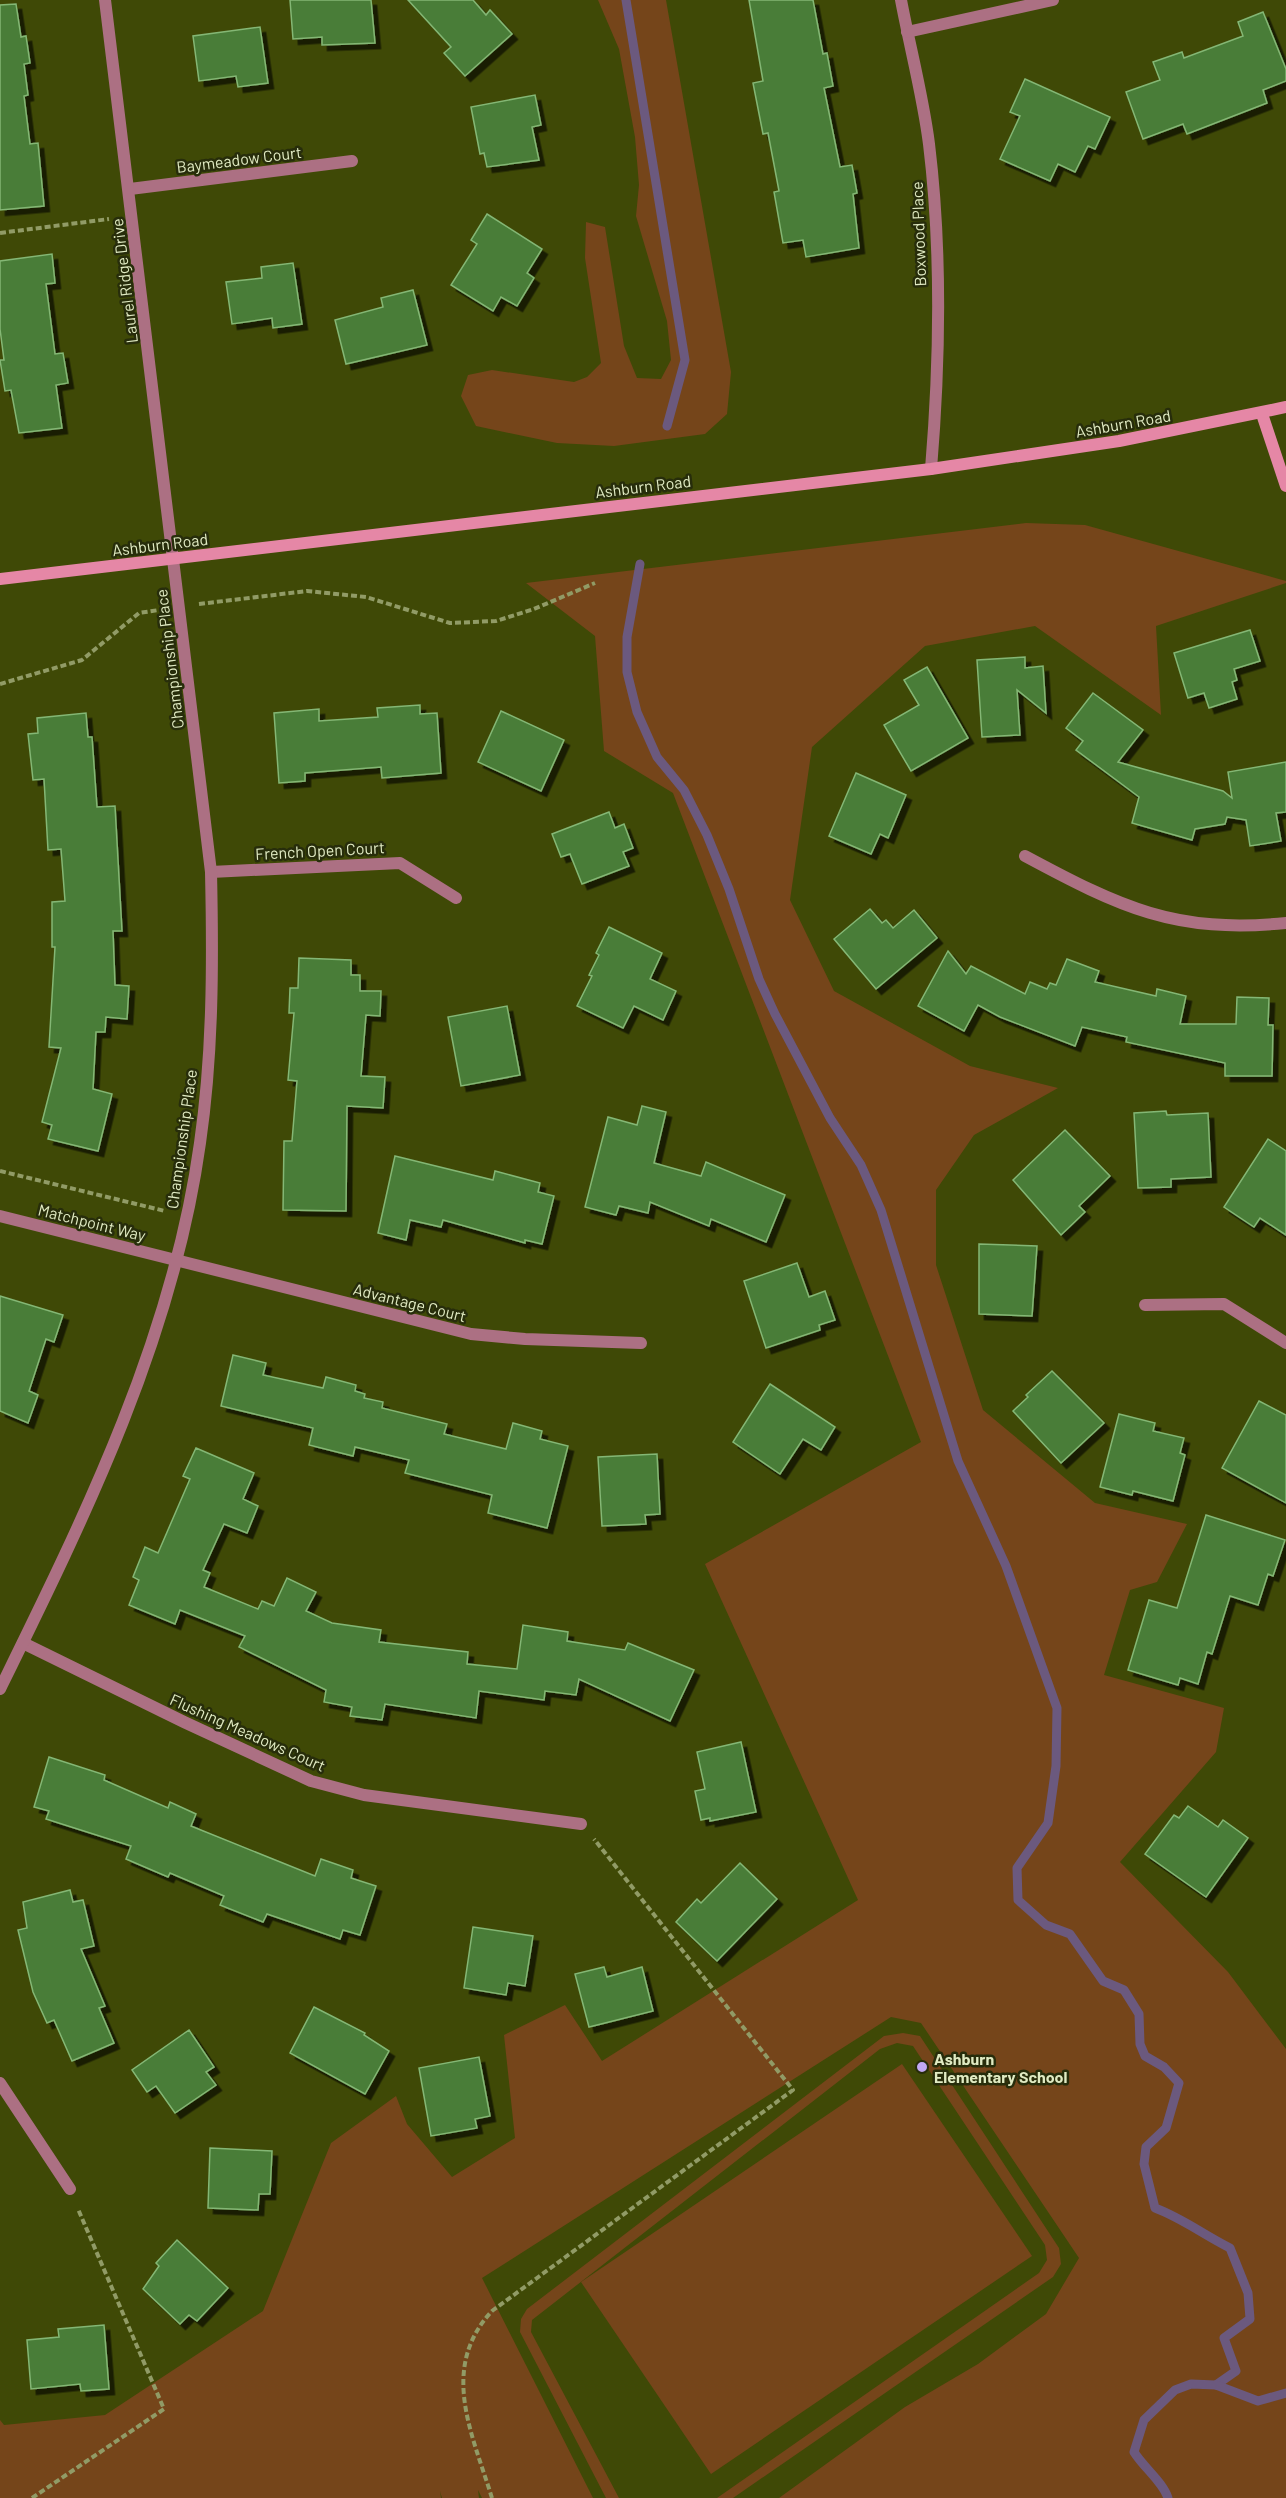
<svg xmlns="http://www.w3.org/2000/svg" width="1286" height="2498" font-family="Barlow,sans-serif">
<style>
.green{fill:#75451a}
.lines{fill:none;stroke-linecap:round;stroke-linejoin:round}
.stream{stroke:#6b597e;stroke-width:9}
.building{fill:#487d37;stroke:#84b775;stroke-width:1.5;filter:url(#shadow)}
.path{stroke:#919b66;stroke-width:4;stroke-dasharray:6 3;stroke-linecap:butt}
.street{stroke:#ac7083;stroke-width:12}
.secondary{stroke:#e587a6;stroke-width:12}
.poi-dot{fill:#c1a8f3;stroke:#272d0b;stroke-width:2}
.labels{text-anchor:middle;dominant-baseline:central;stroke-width:5;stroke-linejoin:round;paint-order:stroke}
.street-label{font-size:16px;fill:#e1ebc3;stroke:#272d0b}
.poi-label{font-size:16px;font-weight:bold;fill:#e1ebc3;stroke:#272d0b;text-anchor:start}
</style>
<defs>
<filter id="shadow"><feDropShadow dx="5.5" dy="5.5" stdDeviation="0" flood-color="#0009"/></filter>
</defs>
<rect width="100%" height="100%" fill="#3f4906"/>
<g class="green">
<path d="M 598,0 L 666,0 L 731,372 L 727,414 L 705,434 L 614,446 L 557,443 L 476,426 L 461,396 L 468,375 L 492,370 L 574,382 L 587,377 L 601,363 L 585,258 L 586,222 L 605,227 L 624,346 L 637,378 L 661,379 L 671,360 L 667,321 L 636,216 L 639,185 L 635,137 L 619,49 Z"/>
<path d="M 1026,523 L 1085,525 L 1286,581 L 1286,583 L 1156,626 L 1161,715 L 1035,626 L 925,646 L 812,747 L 790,900 L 834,991 L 970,1066 L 1058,1088 L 974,1135 L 936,1190 L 936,1265 L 983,1410 L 1095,1503 L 1187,1524 L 1157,1582 L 1130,1590 L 1104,1675 L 1224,1708 L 1216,1752 L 1120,1862 L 1228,1972 L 1286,2049 L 1286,2498 L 779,2498 L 905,2407 L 978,2364 L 1046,2314 L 1079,2258 L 921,2023 L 891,2017 L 482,2278 L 593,2498 L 482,2498 L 478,2490 L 479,2498 L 442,2498 L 440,2491 L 441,2498 L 0,2498 L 0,2420 L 4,2425 L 105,2415 L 263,2311 L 331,2143 L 396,2096 L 407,2124 L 452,2177 L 515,2138 L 504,2035 L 565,2005 L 602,2061 L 858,1900 L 705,1564 L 921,1442 L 673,793 L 604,751 L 595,636 L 526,583 Z"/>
<path d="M 903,2033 L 920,2036 L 1059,2248 L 1061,2264 L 1053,2277 L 733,2498 L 717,2498 L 1039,2273 L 1047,2260 L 1045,2245 L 913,2046 L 897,2043 L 880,2049 L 532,2320 L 531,2332 L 619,2498 L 606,2498 L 520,2332 L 521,2319 L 527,2309 L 884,2036 Z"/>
<path d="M 902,2064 L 1032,2256 L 711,2474 L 581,2282 Z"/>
</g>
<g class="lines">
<g class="stream">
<path d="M 626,0 L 685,360 L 667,426"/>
<path d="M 640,564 L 627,637 L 627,672 L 637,712 L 657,757 L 684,790 L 707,835 L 729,889 L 759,979 L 775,1014 L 830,1118 L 861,1165 L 881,1210 L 958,1461 L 1006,1566 L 1057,1708 L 1056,1766 L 1048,1823 L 1017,1868 L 1018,1900 L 1046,1925 L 1070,1934 L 1103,1981 L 1124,1990 L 1139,2014 L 1140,2044 L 1145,2056 L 1164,2067 L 1179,2083 L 1166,2128 L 1146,2147 L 1144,2164 L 1155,2208 C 1182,2218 1204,2235 1230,2248 L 1248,2293 L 1250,2319 L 1224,2338 L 1236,2371 L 1216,2385"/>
<path d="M 1168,2498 C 1163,2482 1144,2468 1134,2452 L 1144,2420 L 1175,2390 L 1191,2384 L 1216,2385 L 1258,2401 L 1286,2393"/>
</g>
</g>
<g class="building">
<path d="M 290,0 L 371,0 L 375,43 L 322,45 L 322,37 L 293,39 Z"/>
<path d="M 408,0 L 473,0 L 486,15 L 490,10 L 512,34 L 465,76 L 444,53 L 451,47 Z"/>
<path d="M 749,0 L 813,0 L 823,54 L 827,53 L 833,86 L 824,88 L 840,167 L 852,165 L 857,193 L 853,194 L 859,248 L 806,257 L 803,240 L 783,243 L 774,192 L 779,191 L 768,133 L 763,134 L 753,83 L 763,81 Z"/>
<path d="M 16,4 L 21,37 L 26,36 L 30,63 L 24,64 L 28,95 L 24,96 L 30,144 L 38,143 L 44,206 L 0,210 L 0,5 Z"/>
<path d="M 1263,12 L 1286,69 L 1286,81 L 1263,90 L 1267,103 L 1187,134 L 1183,124 L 1143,139 L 1126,92 L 1160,80 L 1153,62 L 1182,52 L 1184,58 L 1243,36 L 1238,22 Z"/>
<path d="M 260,27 L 268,83 L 238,87 L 236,76 L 199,81 L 193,36 Z"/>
<path d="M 1025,79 L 1110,117 L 1095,149 L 1088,146 L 1075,172 L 1058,164 L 1050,181 L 1000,159 L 1020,116 L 1010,112 Z"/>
<path d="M 535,95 L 541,125 L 532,127 L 539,160 L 487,167 L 484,153 L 480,154 L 471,107 Z"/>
<path d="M 487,214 L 542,249 L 527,273 L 534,278 L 517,306 L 501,297 L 493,311 L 451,285 L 477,244 L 471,240 Z"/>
<path d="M 52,254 L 55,283 L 46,284 L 55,354 L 63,353 L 68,383 L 56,385 L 62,428 L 19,433 L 11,390 L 5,391 L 0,360 L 4,360 L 0,329 L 0,261 Z"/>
<path d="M 293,263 L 302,324 L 273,328 L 272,318 L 232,324 L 226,282 L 262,278 L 261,267 Z"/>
<path d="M 413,290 L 427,345 L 346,364 L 335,320 L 383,307 L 381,298 Z"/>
<path d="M 1250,630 L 1260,661 L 1234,669 L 1237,680 L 1232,682 L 1237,699 L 1209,708 L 1204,693 L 1188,698 L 1174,653 Z"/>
<path d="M 1025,657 L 1025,668 L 1043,666 L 1046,713 L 1017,690 L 1020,735 L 982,737 L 977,660 Z"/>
<path d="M 927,667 L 968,738 L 911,771 L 884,725 L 919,705 L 904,680 Z"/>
<path d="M 1093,693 L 1143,730 L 1118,762 L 1223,791 L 1232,798 L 1228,772 L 1286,762 L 1286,812 L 1276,813 L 1281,841 L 1250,846 L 1246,820 L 1227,817 L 1225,824 L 1195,829 L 1192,840 L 1132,823 L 1139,797 L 1076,750 L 1083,741 L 1066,728 Z"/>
<path d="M 420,705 L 420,714 L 437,713 L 441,773 L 382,778 L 381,767 L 305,773 L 305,781 L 279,783 L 274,713 L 319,709 L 319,721 L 378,717 L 377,708 Z"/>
<path d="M 501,711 L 564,740 L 541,791 L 478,762 Z"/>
<path d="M 86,713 L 88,737 L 92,737 L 97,807 L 115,806 L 122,931 L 113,931 L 115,985 L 129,986 L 127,1019 L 106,1017 L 105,1032 L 96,1032 L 93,1089 L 112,1094 L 98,1151 L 48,1139 L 52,1125 L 42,1122 L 61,1048 L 49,1047 L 55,947 L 52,947 L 52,902 L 65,901 L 61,849 L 48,850 L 44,779 L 33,780 L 28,734 L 38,733 L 37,718 Z"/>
<path d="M 856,773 L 906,795 L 888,838 L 880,834 L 871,854 L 829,836 Z"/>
<path d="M 609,812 L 615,828 L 624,824 L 633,848 L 623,852 L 629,866 L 582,884 L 570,854 L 561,857 L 552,834 Z"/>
<path d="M 870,909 L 882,923 L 886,920 L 893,928 L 914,910 L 937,938 L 876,989 L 834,939 Z"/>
<path d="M 609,927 L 662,953 L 650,979 L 676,991 L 663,1020 L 634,1006 L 623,1028 L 577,1006 L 592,976 L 589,975 L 599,955 L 596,953 Z"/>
<path d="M 948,951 L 966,974 L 971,966 L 1025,994 L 1030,982 L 1047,989 L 1050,983 L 1056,985 L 1067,959 L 1099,971 L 1095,982 L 1156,996 L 1157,989 L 1186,996 L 1180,1024 L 1236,1024 L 1237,997 L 1269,998 L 1268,1025 L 1273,1025 L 1272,1076 L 1225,1076 L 1225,1063 L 1126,1042 L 1127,1037 L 1082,1027 L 1075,1046 L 1000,1017 L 978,1005 L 964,1031 L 918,1006 Z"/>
<path d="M 299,958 L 351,960 L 351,975 L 360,975 L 360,991 L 381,991 L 380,1016 L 366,1015 L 361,1076 L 385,1077 L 383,1108 L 347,1106 L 346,1211 L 283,1210 L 284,1141 L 292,1141 L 297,1081 L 288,1080 L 294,1013 L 289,1013 L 290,988 L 298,988 Z"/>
<path d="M 507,1006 L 520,1075 L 461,1086 L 448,1017 Z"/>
<path d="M 642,1106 L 666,1112 L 654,1163 L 701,1176 L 706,1162 L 785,1195 L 766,1242 L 711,1219 L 709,1226 L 650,1202 L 648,1213 L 619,1206 L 616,1215 L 585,1207 L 608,1117 L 637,1125 Z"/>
<path d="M 1166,1111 L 1167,1115 L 1208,1113 L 1211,1177 L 1171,1179 L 1171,1187 L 1138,1188 L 1134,1113 Z"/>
<path d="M 1065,1130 L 1110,1176 L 1079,1206 L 1085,1212 L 1061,1235 L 1013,1180 Z"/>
<path d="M 1268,1139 L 1286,1151 L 1286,1235 L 1260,1218 L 1254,1227 L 1224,1207 Z"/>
<path d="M 395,1156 L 493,1180 L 495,1171 L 540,1183 L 538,1192 L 554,1196 L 542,1244 L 525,1240 L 525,1243 L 443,1220 L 441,1227 L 410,1220 L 406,1240 L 378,1233 Z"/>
<path d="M 979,1244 L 1037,1246 L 1032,1316 L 979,1314 Z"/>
<path d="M 797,1263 L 809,1297 L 825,1291 L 835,1320 L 819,1325 L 820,1330 L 766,1348 L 744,1281 Z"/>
<path d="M 0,1296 L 63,1315 L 54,1342 L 46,1339 L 29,1391 L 38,1395 L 28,1423 L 0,1411 Z"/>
<path d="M 233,1355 L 266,1363 L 263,1375 L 323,1388 L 326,1377 L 356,1385 L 355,1391 L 365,1394 L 364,1398 L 383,1402 L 382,1408 L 447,1424 L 444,1434 L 506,1449 L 513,1423 L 542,1431 L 540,1439 L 568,1446 L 547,1528 L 488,1513 L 492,1495 L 405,1473 L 409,1460 L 355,1447 L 353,1456 L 309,1445 L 313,1428 L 221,1406 Z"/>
<path d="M 1052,1371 L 1104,1423 L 1061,1463 L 1013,1411 L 1028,1397 L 1026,1395 Z"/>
<path d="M 770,1384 L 835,1427 L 821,1450 L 803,1439 L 780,1474 L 733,1442 Z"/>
<path d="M 1259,1401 L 1286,1415 L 1286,1503 L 1222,1468 Z"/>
<path d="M 1119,1414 L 1155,1423 L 1153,1431 L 1184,1438 L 1180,1453 L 1185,1455 L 1173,1501 L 1133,1491 L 1132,1495 L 1100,1487 Z"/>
<path d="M 196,1448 L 254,1473 L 243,1499 L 258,1506 L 247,1533 L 224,1524 L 203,1570 L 210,1573 L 204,1587 L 258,1609 L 262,1601 L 274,1606 L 287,1578 L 316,1592 L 306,1611 L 332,1623 L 381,1630 L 379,1642 L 468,1652 L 467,1664 L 517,1669 L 523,1625 L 568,1632 L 567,1641 L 625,1650 L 628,1643 L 694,1670 L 670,1721 L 579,1679 L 576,1695 L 545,1691 L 544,1700 L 479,1691 L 476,1718 L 385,1704 L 382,1720 L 350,1716 L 352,1707 L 324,1702 L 326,1690 L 239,1647 L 245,1636 L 180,1610 L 175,1624 L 129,1605 L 139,1580 L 133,1577 L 145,1547 L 158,1553 L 190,1479 L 183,1476 Z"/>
<path d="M 657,1454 L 660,1514 L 645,1515 L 646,1524 L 602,1526 L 598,1457 Z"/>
<path d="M 1206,1515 L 1285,1540 L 1273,1576 L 1268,1574 L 1258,1605 L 1230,1596 L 1212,1654 L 1207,1652 L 1198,1684 L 1180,1678 L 1178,1685 L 1128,1670 L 1149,1600 L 1177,1608 Z"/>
<path d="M 741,1742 L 756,1812 L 710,1821 L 710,1818 L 701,1820 L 695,1791 L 705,1789 L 697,1752 Z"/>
<path d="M 49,1757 L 105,1775 L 104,1780 L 168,1808 L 170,1802 L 196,1814 L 191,1826 L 315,1876 L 321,1859 L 353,1870 L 351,1878 L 376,1886 L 360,1935 L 343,1930 L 340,1939 L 267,1914 L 263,1922 L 220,1905 L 224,1896 L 170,1873 L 168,1877 L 126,1859 L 131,1846 L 46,1819 L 49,1811 L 34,1807 Z"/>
<path d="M 1188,1806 L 1218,1827 L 1223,1820 L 1248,1838 L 1206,1897 L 1145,1854 L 1174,1815 L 1179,1818 Z"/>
<path d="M 740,1863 L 777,1899 L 717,1961 L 676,1922 L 697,1899 L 701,1903 Z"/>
<path d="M 70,1890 L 73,1902 L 83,1900 L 94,1946 L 81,1949 L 105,2006 L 99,2008 L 114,2043 L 72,2061 L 54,2020 L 47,2023 L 33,1992 L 18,1930 L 27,1928 L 23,1902 Z"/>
<path d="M 473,1927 L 533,1936 L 525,1986 L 508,1983 L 506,1995 L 464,1988 Z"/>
<path d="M 604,1967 L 607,1977 L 642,1967 L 653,2011 L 589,2027 L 575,1974 Z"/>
<path d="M 314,2007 L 365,2033 L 364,2035 L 389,2051 L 365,2094 L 290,2053 Z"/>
<path d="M 189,2030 L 214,2067 L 206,2072 L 216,2085 L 175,2113 L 156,2086 L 147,2092 L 132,2070 Z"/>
<path d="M 479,2057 L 490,2116 L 475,2119 L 477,2128 L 431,2136 L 419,2068 Z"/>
<path d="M 210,2148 L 272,2151 L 270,2194 L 259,2194 L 258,2210 L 208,2208 Z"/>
<path d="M 177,2240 L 228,2288 L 197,2321 L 189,2315 L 180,2324 L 143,2289 L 159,2266 L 156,2263 Z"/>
<path d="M 104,2325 L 109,2389 L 81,2391 L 80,2384 L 31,2389 L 27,2340 L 59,2337 L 58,2329 Z"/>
</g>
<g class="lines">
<g class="path">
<path d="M 0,233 L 109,219"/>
<path d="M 199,604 L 307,591 L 366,597 L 450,623 L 496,621 L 534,609 L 595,583"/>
<path d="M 0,684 L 82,660 L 139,613 L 159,610"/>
<path d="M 0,1171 L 165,1211"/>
<path d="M 32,2498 L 164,2409 L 78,2209"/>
<path d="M 492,2498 C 472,2433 439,2368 492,2311 L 793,2090 L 594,1839"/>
</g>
<g class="street">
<path d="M 901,0 C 910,48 923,96 929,144 C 942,251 940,361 931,469"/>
<path d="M 907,32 L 1053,0"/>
<path d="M 130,189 L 352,161"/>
<path d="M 1025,856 C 1120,907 1175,934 1286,923"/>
<path d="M 211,872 L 400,863 L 456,898"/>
<path d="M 0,1216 L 471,1334 L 525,1339 L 641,1343"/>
<path d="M 1145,1305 L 1224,1304 L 1286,1343"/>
<path d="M 23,1643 L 184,1722 L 311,1781 L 364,1795 L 581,1824"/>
<path d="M 0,1689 C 86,1514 173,1338 200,1143 C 213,1053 213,963 211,872 L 105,0"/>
<path d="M 0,2083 L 70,2189"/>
</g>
<g class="secondary">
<path d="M 1262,414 L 1286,486"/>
<path d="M 0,579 L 931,469 L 1119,441 L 1286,407"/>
</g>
</g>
<circle class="poi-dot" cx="922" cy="2067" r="6"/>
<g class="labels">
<g class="street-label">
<text transform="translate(239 159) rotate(-7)">Baymeadow Court</text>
<text transform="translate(918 234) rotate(-92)">Boxwood Place</text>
<text transform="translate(124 281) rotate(-97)">Laurel Ridge Drive</text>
<text transform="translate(1123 423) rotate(-10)">Ashburn Road</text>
<text transform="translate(643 486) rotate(-7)">Ashburn Road</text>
<text transform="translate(160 544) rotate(-7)">Ashburn Road</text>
<text transform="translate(169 659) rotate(-97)">Championship Place</text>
<text transform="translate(320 850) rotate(-3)">French Open Court</text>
<text transform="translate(181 1139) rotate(-82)">Championship Place</text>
<text transform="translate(92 1222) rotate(14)">Matchpoint Way</text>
<text transform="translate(410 1302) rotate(14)">Advantage Court</text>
<text transform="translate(248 1732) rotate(24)">Flushing Meadows Court</text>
</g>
<g class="poi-label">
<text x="934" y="2058">Ashburn<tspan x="934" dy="18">Elementary School</tspan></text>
</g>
</g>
</svg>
